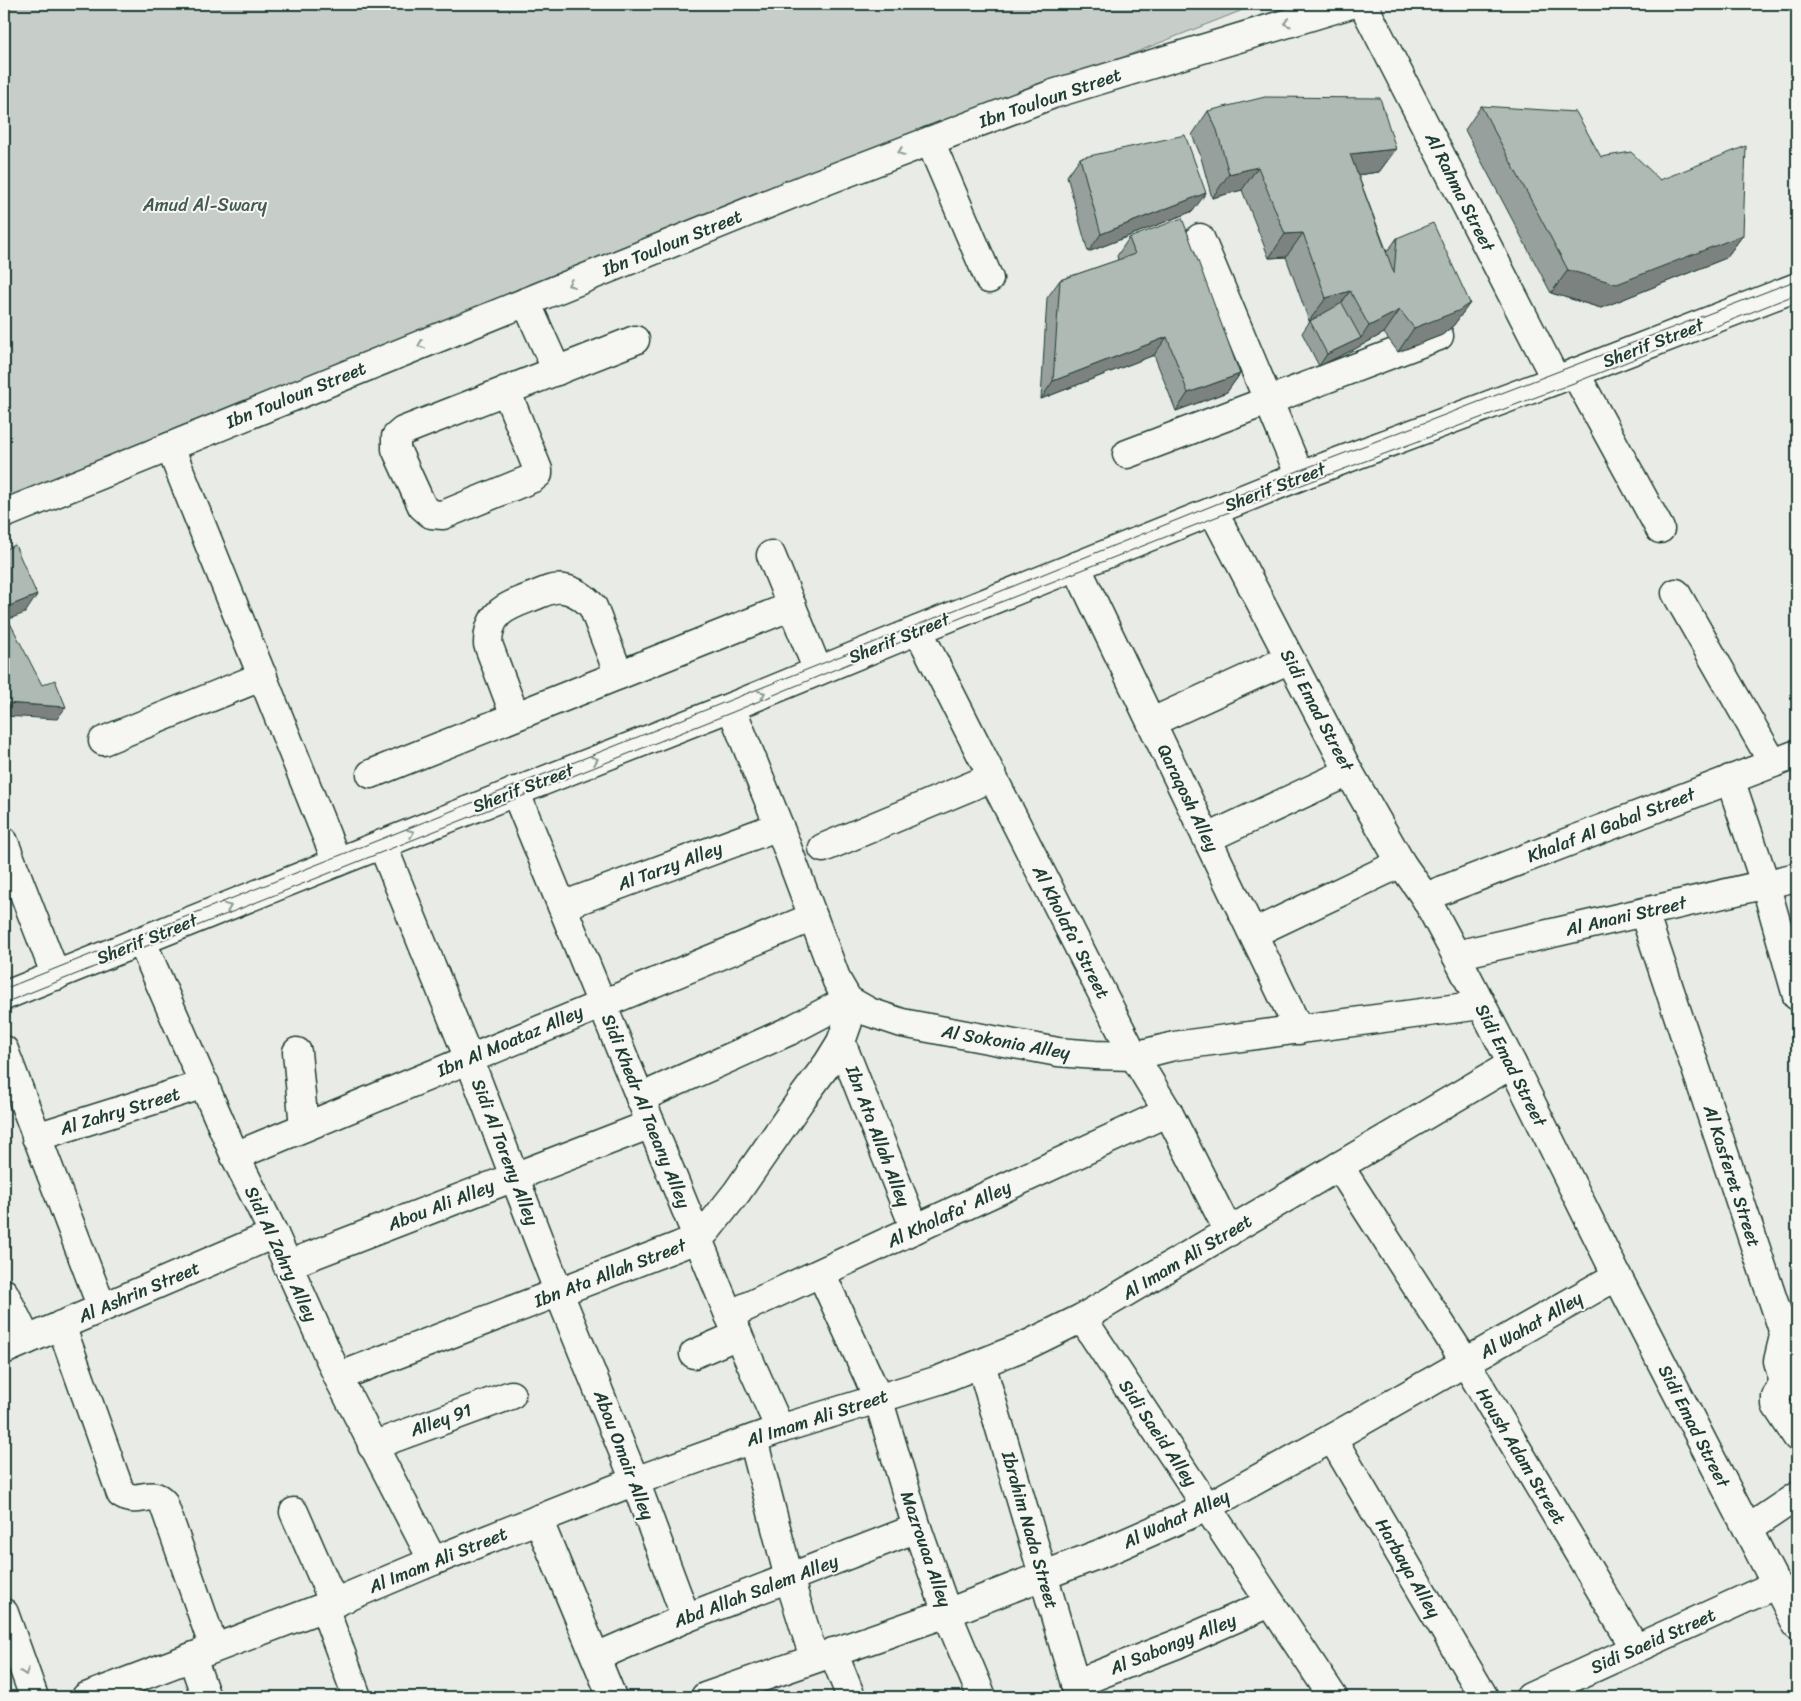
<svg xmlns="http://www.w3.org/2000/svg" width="1801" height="1701" font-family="Sriracha,sans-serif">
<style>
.green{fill:#c7cec9;stroke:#73867e}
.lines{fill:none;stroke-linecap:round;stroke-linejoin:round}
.minor-casing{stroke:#1f3d34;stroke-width:31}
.major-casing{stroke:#1f3d34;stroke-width:31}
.minor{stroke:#f6f6f2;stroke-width:28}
.major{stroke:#f6f6f2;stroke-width:28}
.tram{stroke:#1f3d34;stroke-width:1}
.wall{fill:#97a09c;stroke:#1f3d34}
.shaded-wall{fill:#7b827f;stroke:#1f3d34}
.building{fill:#b0bab5;stroke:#1f3d34}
.oneway{stroke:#8a9a93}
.labels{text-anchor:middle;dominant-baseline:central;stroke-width:4;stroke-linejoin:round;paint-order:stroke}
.street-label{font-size:18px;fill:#1f3d34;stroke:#f6f6f2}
.park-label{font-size:18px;fill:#415a52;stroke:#f6f6f2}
</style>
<rect width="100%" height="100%" fill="#e9ebe7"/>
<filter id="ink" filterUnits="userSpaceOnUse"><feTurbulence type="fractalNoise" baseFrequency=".02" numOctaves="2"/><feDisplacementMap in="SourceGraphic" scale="10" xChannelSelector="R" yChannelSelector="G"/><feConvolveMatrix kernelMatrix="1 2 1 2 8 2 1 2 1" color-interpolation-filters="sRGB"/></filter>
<g filter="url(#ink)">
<path class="green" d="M 4,4 L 1258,4 L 552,283 L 4,503 Z"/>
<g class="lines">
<defs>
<g id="minor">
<path d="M 1363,4 L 1556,380"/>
<path d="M 930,141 L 989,279"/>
<path d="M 1200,238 L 1300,476"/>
<path d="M 526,302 L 557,371"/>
<path d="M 1575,373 L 1660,529"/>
<path d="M 506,390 L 538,470 L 538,474 L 533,478 L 443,515 L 431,514 L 422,506 L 396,449 L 396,437 L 403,431 L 635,340"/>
<path d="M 170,447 L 337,862"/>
<path d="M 1127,454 L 1439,336"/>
<path d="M 1213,511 L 1349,772 L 1401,863 L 1425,897 L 1456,955 L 1512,1064 L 1617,1276 L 1797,1625"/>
<path d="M 4,514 L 812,186 L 1053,94 L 1351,4"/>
<path d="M 771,555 L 818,671"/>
<path d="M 1076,566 L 1299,1030"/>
<path d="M 1676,593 L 1773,763"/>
<path d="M 918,630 L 1134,1056 L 1168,1112 L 1229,1232"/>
<path d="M 731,707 L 779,826 L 837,981 L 848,1000 L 869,1012 L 902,1023 L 1058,1052 L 1095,1055 L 1134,1056 L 1174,1046 L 1481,1005"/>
<path d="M 515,716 L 488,644 C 488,611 508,606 534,596 C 544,592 553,587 564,589 C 576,591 585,598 593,607 L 619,675"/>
<path d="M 1152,722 L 1290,659"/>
<path d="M 103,741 L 263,676"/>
<path d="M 371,774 L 792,606"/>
<path d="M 1730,779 L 1765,883 L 1797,996"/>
<path d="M 515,791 L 729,1315 L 780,1429"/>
<path d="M 1208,838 L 1349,772"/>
<path d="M 4,842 L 56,976"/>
<path d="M 382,844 L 469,1059 L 559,1293 L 635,1481 L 686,1618"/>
<path d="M 823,848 L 993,777"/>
<path d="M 1425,897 L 1797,754"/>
<path d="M 562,906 L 779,826"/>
<path d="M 1644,913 L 1783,1330 L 1784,1336 L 1778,1361 L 1783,1379 L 1782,1385 L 1776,1397 L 1776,1405 L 1797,1437"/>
<path d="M 1254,933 L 1401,863"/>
<path d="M 142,942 L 235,1156 L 274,1234 L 338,1377 L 433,1561"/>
<path d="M 1456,955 L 1797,877"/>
<path d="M 841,1042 L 915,1229"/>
<path d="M 4,1050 L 102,1308"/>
<path d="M 297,1052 L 304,1127"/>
<path d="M 36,1137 L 205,1084"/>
<path d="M 235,1156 L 813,917"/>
<path d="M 1339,1166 L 1466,1363 L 1635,1648"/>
<path d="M 287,1265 L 651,1124"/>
<path d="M 821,1273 L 878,1398 L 917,1528 L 947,1613 L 982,1697"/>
<path d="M 4,1293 L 27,1340"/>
<path d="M 729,1315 L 1168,1112"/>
<path d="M 1082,1318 L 1333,1697"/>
<path d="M 61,1325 L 121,1494 C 139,1506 151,1488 163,1502 L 214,1648"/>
<path d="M 4,1350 L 274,1234"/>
<path d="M 694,1354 L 738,1335"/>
<path d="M 981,1364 L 1079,1697"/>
<path d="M 338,1377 L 697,1239 L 707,1230 L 737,1192 L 800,1101 L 828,1063 L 841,1042 L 848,1022 L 848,1000 L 789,1031 L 640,1098"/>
<path d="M 1332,1438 L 1484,1697"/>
<path d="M 753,1439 L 789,1578 L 814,1658"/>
<path d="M 372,1446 L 511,1395"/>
<path d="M 294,1512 L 334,1603"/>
<path d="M 538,1519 L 612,1697"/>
<path d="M 1748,1529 L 1797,1496"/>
<path d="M 324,1607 L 357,1697"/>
<path d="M 4,1613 L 34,1697"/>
<path d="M 833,1652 L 851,1697"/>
<path d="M 192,1657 L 206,1697"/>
<path d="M 596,1657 L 686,1618 L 917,1528"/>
<path d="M 1075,1684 L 1177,1644 L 1270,1603"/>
<path d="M 86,1697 L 324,1607 L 433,1561 L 635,1481 L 780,1429 L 939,1380 L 1027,1345 L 1082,1318 L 1512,1064"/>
<path d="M 705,1697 L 947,1613 L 1107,1551 L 1207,1507 L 1332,1438 L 1617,1276"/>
<path d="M 1530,1697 L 1777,1584"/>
</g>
<path id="major" d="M 4,996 L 337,862 L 731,707 L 918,630 L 1300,476 L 1556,380 L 1797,287"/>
</defs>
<use href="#minor" class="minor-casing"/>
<use href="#major" class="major-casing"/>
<use href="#minor" class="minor"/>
<use href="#major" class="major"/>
<g class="tram">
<path d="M 4,989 L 816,666 L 1298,471 L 1797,280"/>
<path d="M 4,1003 L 733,712 L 920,634 L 1216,517 L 1579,381 L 1797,294"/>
</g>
</g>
<g class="wall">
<path d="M 1481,106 L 1601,157 L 1660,180 L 1743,235 L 1726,258 L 1601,308 L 1551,293 L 1465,130 Z"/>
<path d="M 1208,111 L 1396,149 L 1379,172 L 1358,175 L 1387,252 L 1397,238 L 1470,303 L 1453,326 L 1442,335 L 1398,352 L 1384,333 L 1353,350 L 1319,366 L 1302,333 L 1310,321 L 1309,321 L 1286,257 L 1269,258 L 1242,190 L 1212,198 L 1200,154 L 1192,135 Z"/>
<path d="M 1080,158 L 1193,211 L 1088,252 L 1067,176 Z"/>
<path d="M 1129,238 L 1240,374 L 1227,392 L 1176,411 L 1154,355 L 1041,399 L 1047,298 L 1060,280 L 1118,260 L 1117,256 Z"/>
</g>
<g class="shaded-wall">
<path d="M 1396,149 L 1379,172 L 1334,178 L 1350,154 Z"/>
<path d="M 1258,167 L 1242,190 L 1212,198 L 1229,174 Z"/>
<path d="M 1206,193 L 1193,211 L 1088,252 L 1101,234 Z"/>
<path d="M 1303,233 L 1286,257 L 1269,258 L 1285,234 Z"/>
<path d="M 1743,235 L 1726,258 L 1601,308 L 1551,293 L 1568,270 Z"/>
<path d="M 1350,291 L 1333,315 L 1309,321 L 1326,298 Z"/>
<path d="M 1470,303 L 1453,326 L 1442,335 L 1398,352 L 1414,328 Z"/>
<path d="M 1400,310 L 1384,333 L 1353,350 L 1319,366 L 1327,354 L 1361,338 L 1369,326 Z"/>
<path d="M 1167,337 L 1154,355 L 1041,399 L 1053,381 Z"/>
<path d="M 1240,374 L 1227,392 L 1176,411 L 1188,393 Z"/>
<path d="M 37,595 L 25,613 L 4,621 L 4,608 Z"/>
<path d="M 4,703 L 66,707 L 57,719 L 4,716 Z"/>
</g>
<g class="building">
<path d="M 1265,97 L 1380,98 L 1396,149 L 1350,154 L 1394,273 L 1397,238 L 1433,223 L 1470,303 L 1458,311 L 1414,328 L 1400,310 L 1369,326 L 1350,291 L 1326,298 L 1303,233 L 1285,234 L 1258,167 L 1229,174 L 1217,130 L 1208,111 Z"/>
<path d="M 1481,106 L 1576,112 L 1601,157 L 1631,152 L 1660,180 L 1746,146 L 1743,235 L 1617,284 L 1568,270 Z"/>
<path d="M 1185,135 L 1206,193 L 1101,234 L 1080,158 Z"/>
<path d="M 1182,218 L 1240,374 L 1188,393 L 1167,337 L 1053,381 L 1060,280 L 1135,254 L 1129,238 Z"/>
<path d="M 1342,303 L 1361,338 L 1327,354 L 1310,321 Z"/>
<path d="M 15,545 L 37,595 L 4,608 L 4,550 Z"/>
<path d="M 8,619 L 42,685 L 55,680 L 66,707 L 4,703 L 4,620 Z"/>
</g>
<defs><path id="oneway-chevron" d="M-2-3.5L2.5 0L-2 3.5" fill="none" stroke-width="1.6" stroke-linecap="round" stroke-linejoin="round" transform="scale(1.25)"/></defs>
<g class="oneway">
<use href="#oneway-chevron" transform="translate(1287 23) rotate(163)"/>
<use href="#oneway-chevron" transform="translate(901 152) rotate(159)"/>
<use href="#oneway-chevron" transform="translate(571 284) rotate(158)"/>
<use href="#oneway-chevron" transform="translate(421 345) rotate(158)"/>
<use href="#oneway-chevron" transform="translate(762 694) rotate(-23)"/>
<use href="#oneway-chevron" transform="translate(595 760) rotate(-21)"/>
<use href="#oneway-chevron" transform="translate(411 833) rotate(-22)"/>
<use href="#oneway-chevron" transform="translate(228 907) rotate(-22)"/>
<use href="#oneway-chevron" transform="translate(25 1672) rotate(70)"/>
</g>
</g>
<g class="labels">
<g class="street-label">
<text transform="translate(1050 98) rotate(-19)">Ibn Touloun Street</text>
<text transform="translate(1460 192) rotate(63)">Al Rahma Street</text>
<text transform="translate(672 243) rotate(-22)">Ibn Touloun Street</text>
<text transform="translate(1653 343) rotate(-21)">Sherif Street</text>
<text transform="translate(296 395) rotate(-22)">Ibn Touloun Street</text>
<text transform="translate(1275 487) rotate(-21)">Sherif Street</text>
<text transform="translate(899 638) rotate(-22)">Sherif Street</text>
<text transform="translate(1317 710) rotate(62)">Sidi Emad Street</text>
<text transform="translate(523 788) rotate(-21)">Sherif Street</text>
<text transform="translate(1188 798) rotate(64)">Qaraqosh Alley</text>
<text transform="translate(1611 825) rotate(-21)">Khalaf Al Gabal Street</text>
<text transform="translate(670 866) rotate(-20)">Al Tarzy Alley</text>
<text transform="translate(1626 916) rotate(-13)">Al Anani Street</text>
<text transform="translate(1071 932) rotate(63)">Al Kholafa' Street</text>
<text transform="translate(147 939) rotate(-22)">Sherif Street</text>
<text transform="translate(510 1041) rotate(-23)">Ibn Al Moataz Alley</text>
<text transform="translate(1006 1042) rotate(10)">Al Sokonia Alley</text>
<text transform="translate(1511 1065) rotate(63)">Sidi Emad Street</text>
<text transform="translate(120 1111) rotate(-17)">Al Zahry Street</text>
<text transform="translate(646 1111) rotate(68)">Sidi Khedr Al Taeany Alley</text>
<text transform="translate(878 1136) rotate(69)">Ibn Ata Allah Alley</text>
<text transform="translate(505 1152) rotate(69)">Sidi Al Toreny Alley</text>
<text transform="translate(1732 1176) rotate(72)">Al Kasferet Street</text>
<text transform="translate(441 1205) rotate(-21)">Abou Ali Alley</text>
<text transform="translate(949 1214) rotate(-25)">Al Kholafa' Alley</text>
<text transform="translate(281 1254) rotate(65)">Sidi Al Zahry Alley</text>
<text transform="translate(1187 1257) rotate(-31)">Al Imam Ali Street</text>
<text transform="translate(610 1273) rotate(-21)">Ibn Ata Allah Street</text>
<text transform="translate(139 1292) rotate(-23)">Al Ashrin Street</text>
<text transform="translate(1531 1325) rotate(-30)">Al Wahat Alley</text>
<text transform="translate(817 1418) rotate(-18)">Al Imam Ali Street</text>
<text transform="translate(441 1420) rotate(-20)">Alley 91</text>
<text transform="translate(1694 1426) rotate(63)">Sidi Emad Street</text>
<text transform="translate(1158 1433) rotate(56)">Sidi Saeid Alley</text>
<text transform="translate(624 1455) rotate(69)">Abou Omair Alley</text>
<text transform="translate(1521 1456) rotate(59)">Housh Adam Street</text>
<text transform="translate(1176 1519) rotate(-25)">Al Wahat Alley</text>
<text transform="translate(1030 1530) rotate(74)">Ibrahim Nada Street</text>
<text transform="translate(926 1549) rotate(71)">Mazrouaa Alley</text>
<text transform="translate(438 1560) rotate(-22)">Al Imam Ali Street</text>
<text transform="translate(1408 1568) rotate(60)">Harbaya Alley</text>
<text transform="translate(756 1591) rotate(-21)">Abd Allah Salem Alley</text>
<text transform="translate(1653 1641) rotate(-24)">Sidi Saeid Street</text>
<text transform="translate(1173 1644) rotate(-22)">Al Sabongy Alley</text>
</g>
<g class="park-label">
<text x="205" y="205">Amud Al-Swary</text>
</g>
</g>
<rect width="1801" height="1701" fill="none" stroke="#f6f6f2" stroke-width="20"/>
<rect x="10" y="10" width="1781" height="1681" fill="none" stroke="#1f3d34" stroke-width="2" filter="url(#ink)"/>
</svg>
